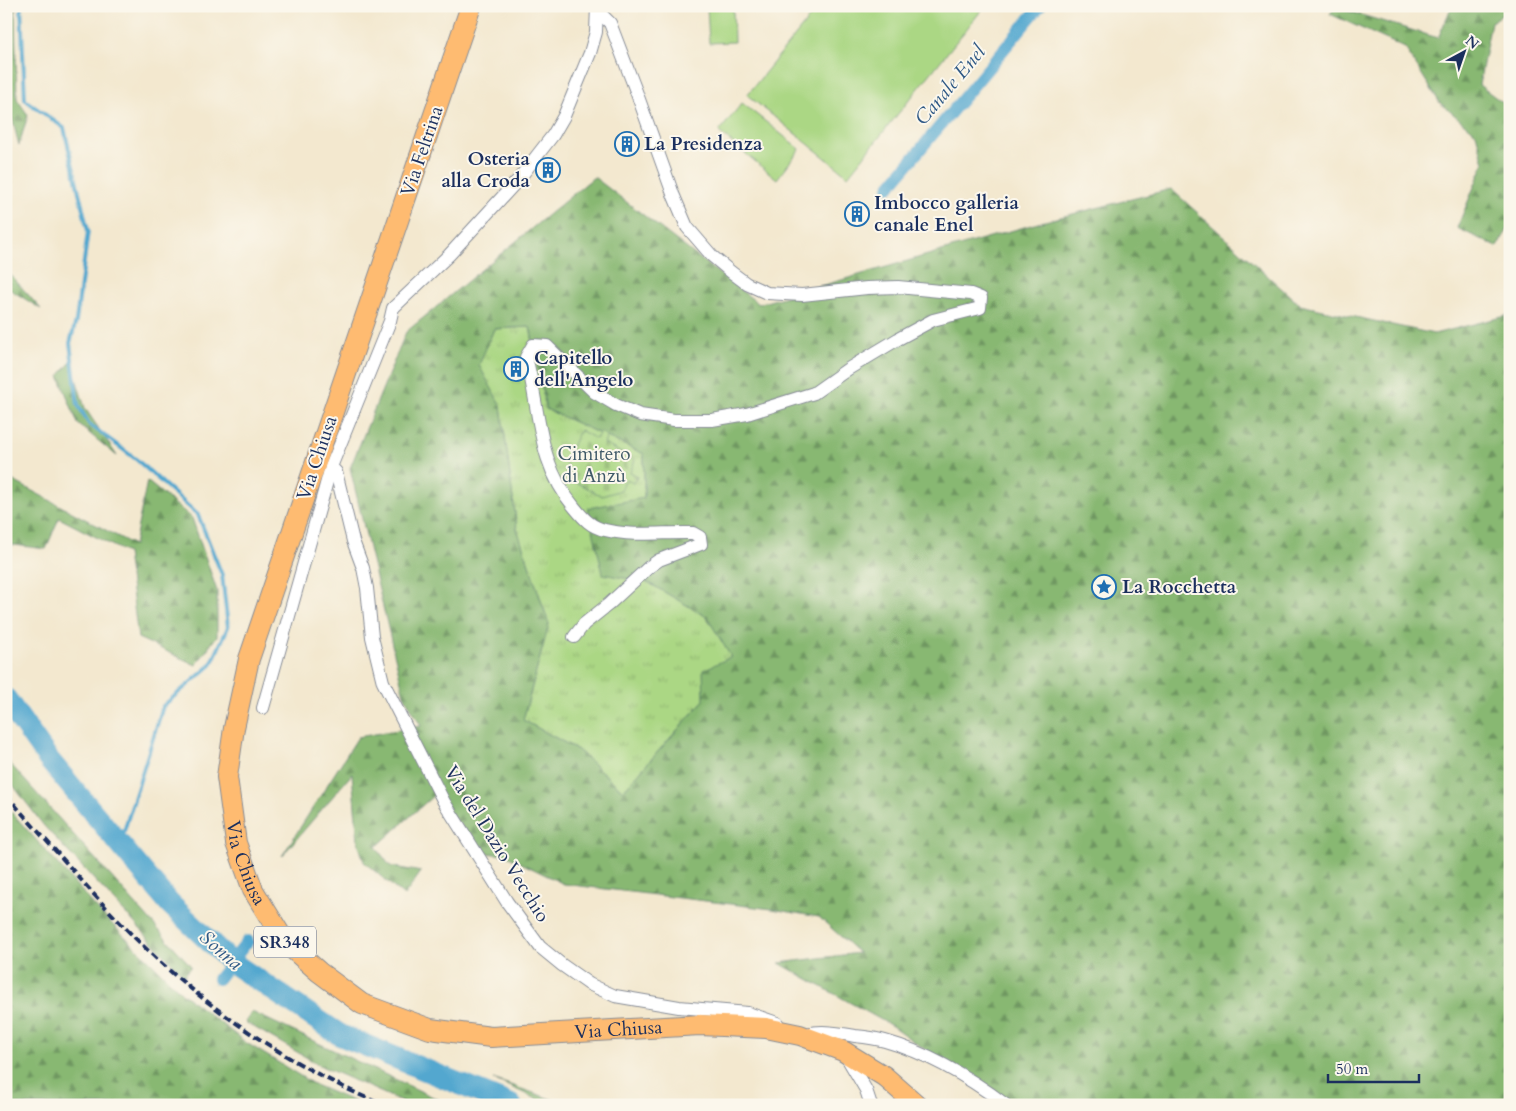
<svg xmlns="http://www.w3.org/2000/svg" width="1516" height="1111" font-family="Cardo,serif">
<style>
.grass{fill:url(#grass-tufts);stroke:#638371}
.forest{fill:url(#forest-firs);stroke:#527468;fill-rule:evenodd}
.cemetery{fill:url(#cemetery-stones);stroke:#638371}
.pitch{fill:#abd784;stroke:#638371}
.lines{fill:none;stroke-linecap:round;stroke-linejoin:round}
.stream{stroke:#53a7cf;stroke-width:4}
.canal{stroke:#53a7cf;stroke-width:12}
.river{stroke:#53a7cf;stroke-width:22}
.minor-casing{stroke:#878c96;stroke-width:14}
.primary-casing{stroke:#878c96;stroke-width:22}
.minor{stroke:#fff;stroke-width:12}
.primary{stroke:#febb71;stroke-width:20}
.rail{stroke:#1b2f5e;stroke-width:4;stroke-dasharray:8 4;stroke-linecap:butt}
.labels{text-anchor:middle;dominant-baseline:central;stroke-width:4;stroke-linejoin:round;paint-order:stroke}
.shield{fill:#fbf7ec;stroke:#5e6b89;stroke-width:1}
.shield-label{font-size:18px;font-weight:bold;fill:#1b2f5e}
.poi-label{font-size:19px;font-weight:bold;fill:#1b2f5e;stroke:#fbf7ec;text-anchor:start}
.street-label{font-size:19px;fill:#1b2f5e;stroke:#fbf7ec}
.park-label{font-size:19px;fill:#3f5968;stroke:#fbf7ec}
.water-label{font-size:20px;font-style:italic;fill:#2f5986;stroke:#fbf7ec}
</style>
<defs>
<pattern id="grass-tufts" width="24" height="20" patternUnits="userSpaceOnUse" patternTransform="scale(1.25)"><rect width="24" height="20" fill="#abd784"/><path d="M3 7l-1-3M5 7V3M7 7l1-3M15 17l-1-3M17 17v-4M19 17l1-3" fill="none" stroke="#93b974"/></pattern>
<pattern id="forest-firs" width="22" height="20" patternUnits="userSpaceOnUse" patternTransform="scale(1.25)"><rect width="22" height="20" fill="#88b872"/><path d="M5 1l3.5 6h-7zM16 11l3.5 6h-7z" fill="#6e9661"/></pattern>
<pattern id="cemetery-stones" width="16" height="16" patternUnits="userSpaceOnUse" patternTransform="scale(1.25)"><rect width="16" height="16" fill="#abd784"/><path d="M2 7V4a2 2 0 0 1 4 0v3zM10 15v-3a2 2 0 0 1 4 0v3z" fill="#93b974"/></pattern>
</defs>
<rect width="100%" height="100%" fill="#fbf7ec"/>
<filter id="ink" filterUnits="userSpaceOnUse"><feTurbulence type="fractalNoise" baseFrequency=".02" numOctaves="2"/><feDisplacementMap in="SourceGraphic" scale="10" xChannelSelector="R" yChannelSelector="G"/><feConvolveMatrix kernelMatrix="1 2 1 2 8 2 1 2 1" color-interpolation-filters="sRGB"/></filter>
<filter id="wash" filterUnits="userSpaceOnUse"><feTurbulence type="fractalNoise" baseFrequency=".0096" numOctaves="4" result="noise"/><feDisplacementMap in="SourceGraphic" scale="20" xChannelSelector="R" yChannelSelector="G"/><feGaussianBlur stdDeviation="1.12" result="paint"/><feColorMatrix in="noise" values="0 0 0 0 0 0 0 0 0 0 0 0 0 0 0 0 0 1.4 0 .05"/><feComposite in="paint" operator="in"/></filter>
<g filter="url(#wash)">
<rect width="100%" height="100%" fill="#f3e8cf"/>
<path class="grass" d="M 530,327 L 546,409 L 644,454 L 644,498 L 603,573 L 649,583 L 707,617 L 732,657 L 704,700 L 623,791 L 578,750 L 523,720 L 549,624 L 517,529 L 501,406 L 478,365 L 494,329 Z"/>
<g class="forest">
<path d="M 8,6 L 15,6 L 17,99 L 28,115 L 19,145 L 6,95 Z"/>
<path d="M 1452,6 L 1510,6 L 1510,10 L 1491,22 L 1479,85 L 1510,108 L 1510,226 L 1497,247 L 1457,228 L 1484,163 L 1476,133 L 1440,103 L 1405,48 L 1330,14 L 1335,7 L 1438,38 Z"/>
<path d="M 594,177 L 759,304 L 1045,221 L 1171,189 L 1300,305 L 1434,334 L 1510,315 L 1510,1105 L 1003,1105 L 892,1026 L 779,963 L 859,953 L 819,917 L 772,909 L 564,884 L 505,855 L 484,853 L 434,795 L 376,847 L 390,866 L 421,872 L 404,896 L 364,862 L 358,842 L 352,774 L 282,856 L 358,737 L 421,726 L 404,695 L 350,468 L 406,332 ZM 530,327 L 546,409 L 644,454 L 644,498 L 588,508 L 603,574 L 649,583 L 707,617 L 731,657 L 703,670 L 704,700 L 623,791 L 578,750 L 523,720 L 549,624 L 517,529 L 501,406 L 479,365 L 494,329 Z"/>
<path d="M 6,270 L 41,309 L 6,287 Z"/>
<path d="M 71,362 L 85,408 L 117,456 L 78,424 L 59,376 Z"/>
<path d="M 6,477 L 134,545 L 147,481 L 192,518 L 217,591 L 217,636 L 196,665 L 138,638 L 127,553 L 59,518 L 46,549 L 6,544 Z"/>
<path d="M 6,759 L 191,966 L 184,976 L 44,826 L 6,776 Z"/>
<path d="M 6,806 L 102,914 L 183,994 L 245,1042 L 315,1085 L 362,1105 L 6,1105 Z"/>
<path d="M 252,1012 L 450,1105 L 410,1105 L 323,1067 L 245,1022 Z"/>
<path d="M 493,1079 L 568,1105 L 550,1105 Z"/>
</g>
<path class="cemetery" d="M 580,430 L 596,439 L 600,432 L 607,436 L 604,444 L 635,460 L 630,472 L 637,476 L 633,483 L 626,479 L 621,490 L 602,496 L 572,480 L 565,461 Z"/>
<g class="pitch">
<path d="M 707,6 L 733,6 L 734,42 L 709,43 Z"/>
<path d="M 819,6 L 985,6 L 848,176 L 747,95 Z"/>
<path d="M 742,103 L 800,149 L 777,179 L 719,132 Z"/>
</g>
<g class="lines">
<path class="stream" d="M 21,6 L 25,100 L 64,128 L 88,231 L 76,321 L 70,343 L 78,405 L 89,424 L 137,460 L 198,515 L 222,575 L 228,627 L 211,665 L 163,706 L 120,844"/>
<g class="canal">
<path d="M 889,187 L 1040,6"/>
<path d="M 218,979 L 248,941"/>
</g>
<path class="river" d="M 6,699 L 49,760 L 170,904 L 231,962 L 340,1035 L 511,1105"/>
</g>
</g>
<g filter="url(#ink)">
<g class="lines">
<defs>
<g id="minor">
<path d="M 331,467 L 336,472 L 353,541 L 363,568 L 367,588 L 372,637 L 383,682 L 444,802 L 507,902 L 540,947 L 562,965 L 589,984 L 615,996 L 679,1007 L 748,1013 L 777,1023"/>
<path d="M 574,637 L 584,624 L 609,604 L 649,567 L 659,560 L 701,544 L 700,537 L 693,533 C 664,532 634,537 605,530 C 591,527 584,519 575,508 C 536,462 541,412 526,357 L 533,345 L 547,346 L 594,392 L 616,405 L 640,415 L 674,420 L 712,420 L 747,414 L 814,393 L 848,369 L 898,339 L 933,320 L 980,308 L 981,298 L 971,294 L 898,287 L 867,288 L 802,295 L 767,293 L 747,284 L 731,272 L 712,256 L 687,227 L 673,194 L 636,91 L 610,23 L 598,11"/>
<path d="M 263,708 L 331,467 L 390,321 L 393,308 L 449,255 L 518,180 L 553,135 L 564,116 L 590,53 L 596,32 L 597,6"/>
<path d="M 806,1034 C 821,1030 839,1033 855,1036 C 865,1037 875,1038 885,1041 C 928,1053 970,1078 1006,1105"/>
<path d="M 846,1056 L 866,1090 L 871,1105"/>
</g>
<g id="primary">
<path id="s1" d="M 471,6 L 249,659 L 234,728 L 227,777 L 236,843 L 253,890 L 285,942 L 319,972 L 362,1004 L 430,1029 L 491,1037 L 700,1025 L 766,1028 L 800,1035 L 843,1051 L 884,1076 L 917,1105"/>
</g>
</defs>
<use href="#minor" class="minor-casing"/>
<use href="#primary" class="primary-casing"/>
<use href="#minor" class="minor"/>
<use href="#primary" class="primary"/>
<path class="rail" d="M 6,794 C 26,819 48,842 69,866 C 100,902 133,938 169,970 C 233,1026 304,1072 383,1105"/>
</g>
</g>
<defs>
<symbol id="building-ring" viewBox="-11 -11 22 22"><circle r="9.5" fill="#fbf7ec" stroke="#1f6fb2" stroke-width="1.5"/><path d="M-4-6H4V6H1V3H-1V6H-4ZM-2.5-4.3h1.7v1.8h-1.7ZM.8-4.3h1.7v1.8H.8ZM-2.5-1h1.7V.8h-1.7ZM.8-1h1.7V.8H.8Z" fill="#1f6fb2"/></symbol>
<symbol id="sight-ring" viewBox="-11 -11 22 22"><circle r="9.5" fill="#fbf7ec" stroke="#1f6fb2" stroke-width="1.5"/><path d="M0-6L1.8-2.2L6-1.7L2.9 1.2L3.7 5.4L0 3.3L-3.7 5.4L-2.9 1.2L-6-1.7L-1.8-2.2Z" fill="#1f6fb2"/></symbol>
</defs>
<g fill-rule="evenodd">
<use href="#building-ring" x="613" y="130" width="28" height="28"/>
<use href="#building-ring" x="534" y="156" width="28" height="28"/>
<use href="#building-ring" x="843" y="200" width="28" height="28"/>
<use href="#building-ring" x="502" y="355" width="28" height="28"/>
<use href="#sight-ring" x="1090" y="573" width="28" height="28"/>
</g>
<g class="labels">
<rect class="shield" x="254" y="926.5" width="62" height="31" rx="4"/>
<g class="shield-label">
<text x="285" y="942">SR348</text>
</g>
<g class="poi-label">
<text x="644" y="144">La Presidenza</text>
<text x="530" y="159" text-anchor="end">Osteria<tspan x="530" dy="22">alla Croda</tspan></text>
<text x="874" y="203">Imbocco galleria<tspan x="874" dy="22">canale Enel</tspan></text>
<text x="534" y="358">Capitello<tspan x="534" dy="22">dell'Angelo</tspan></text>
<text x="1122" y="587">La Rocchetta</text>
</g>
<g class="street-label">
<text transform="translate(422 151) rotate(-71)">Via Feltrina</text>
<text transform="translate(317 458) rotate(-71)">Via Chiusa</text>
<text transform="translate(497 844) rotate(58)">Via del Dazio Vecchio</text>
<text stroke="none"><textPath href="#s1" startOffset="898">Via Chiusa</textPath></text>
<text stroke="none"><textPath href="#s1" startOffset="1348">Via Chiusa</textPath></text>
</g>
<g class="park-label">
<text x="594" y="454">Cimitero<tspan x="594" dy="22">di Anzù</tspan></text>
</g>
<g class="water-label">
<text transform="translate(950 85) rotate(-50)">Canale Enel</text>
<text transform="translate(221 950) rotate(41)">Sonna</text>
</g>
</g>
<rect width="1516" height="1111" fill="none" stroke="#fbf7ec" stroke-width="25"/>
<g transform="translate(1464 52) rotate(40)" stroke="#fbf7ec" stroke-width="4" paint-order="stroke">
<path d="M0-4L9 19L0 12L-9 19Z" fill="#1b2f5e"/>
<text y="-8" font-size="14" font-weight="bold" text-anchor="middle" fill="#1b2f5e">N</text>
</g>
<path d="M1328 1074v8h91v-8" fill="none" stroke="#1b2f5e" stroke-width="2.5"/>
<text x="1336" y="1074" font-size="15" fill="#1b2f5e" stroke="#fbf7ec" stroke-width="4" paint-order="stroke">50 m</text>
</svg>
